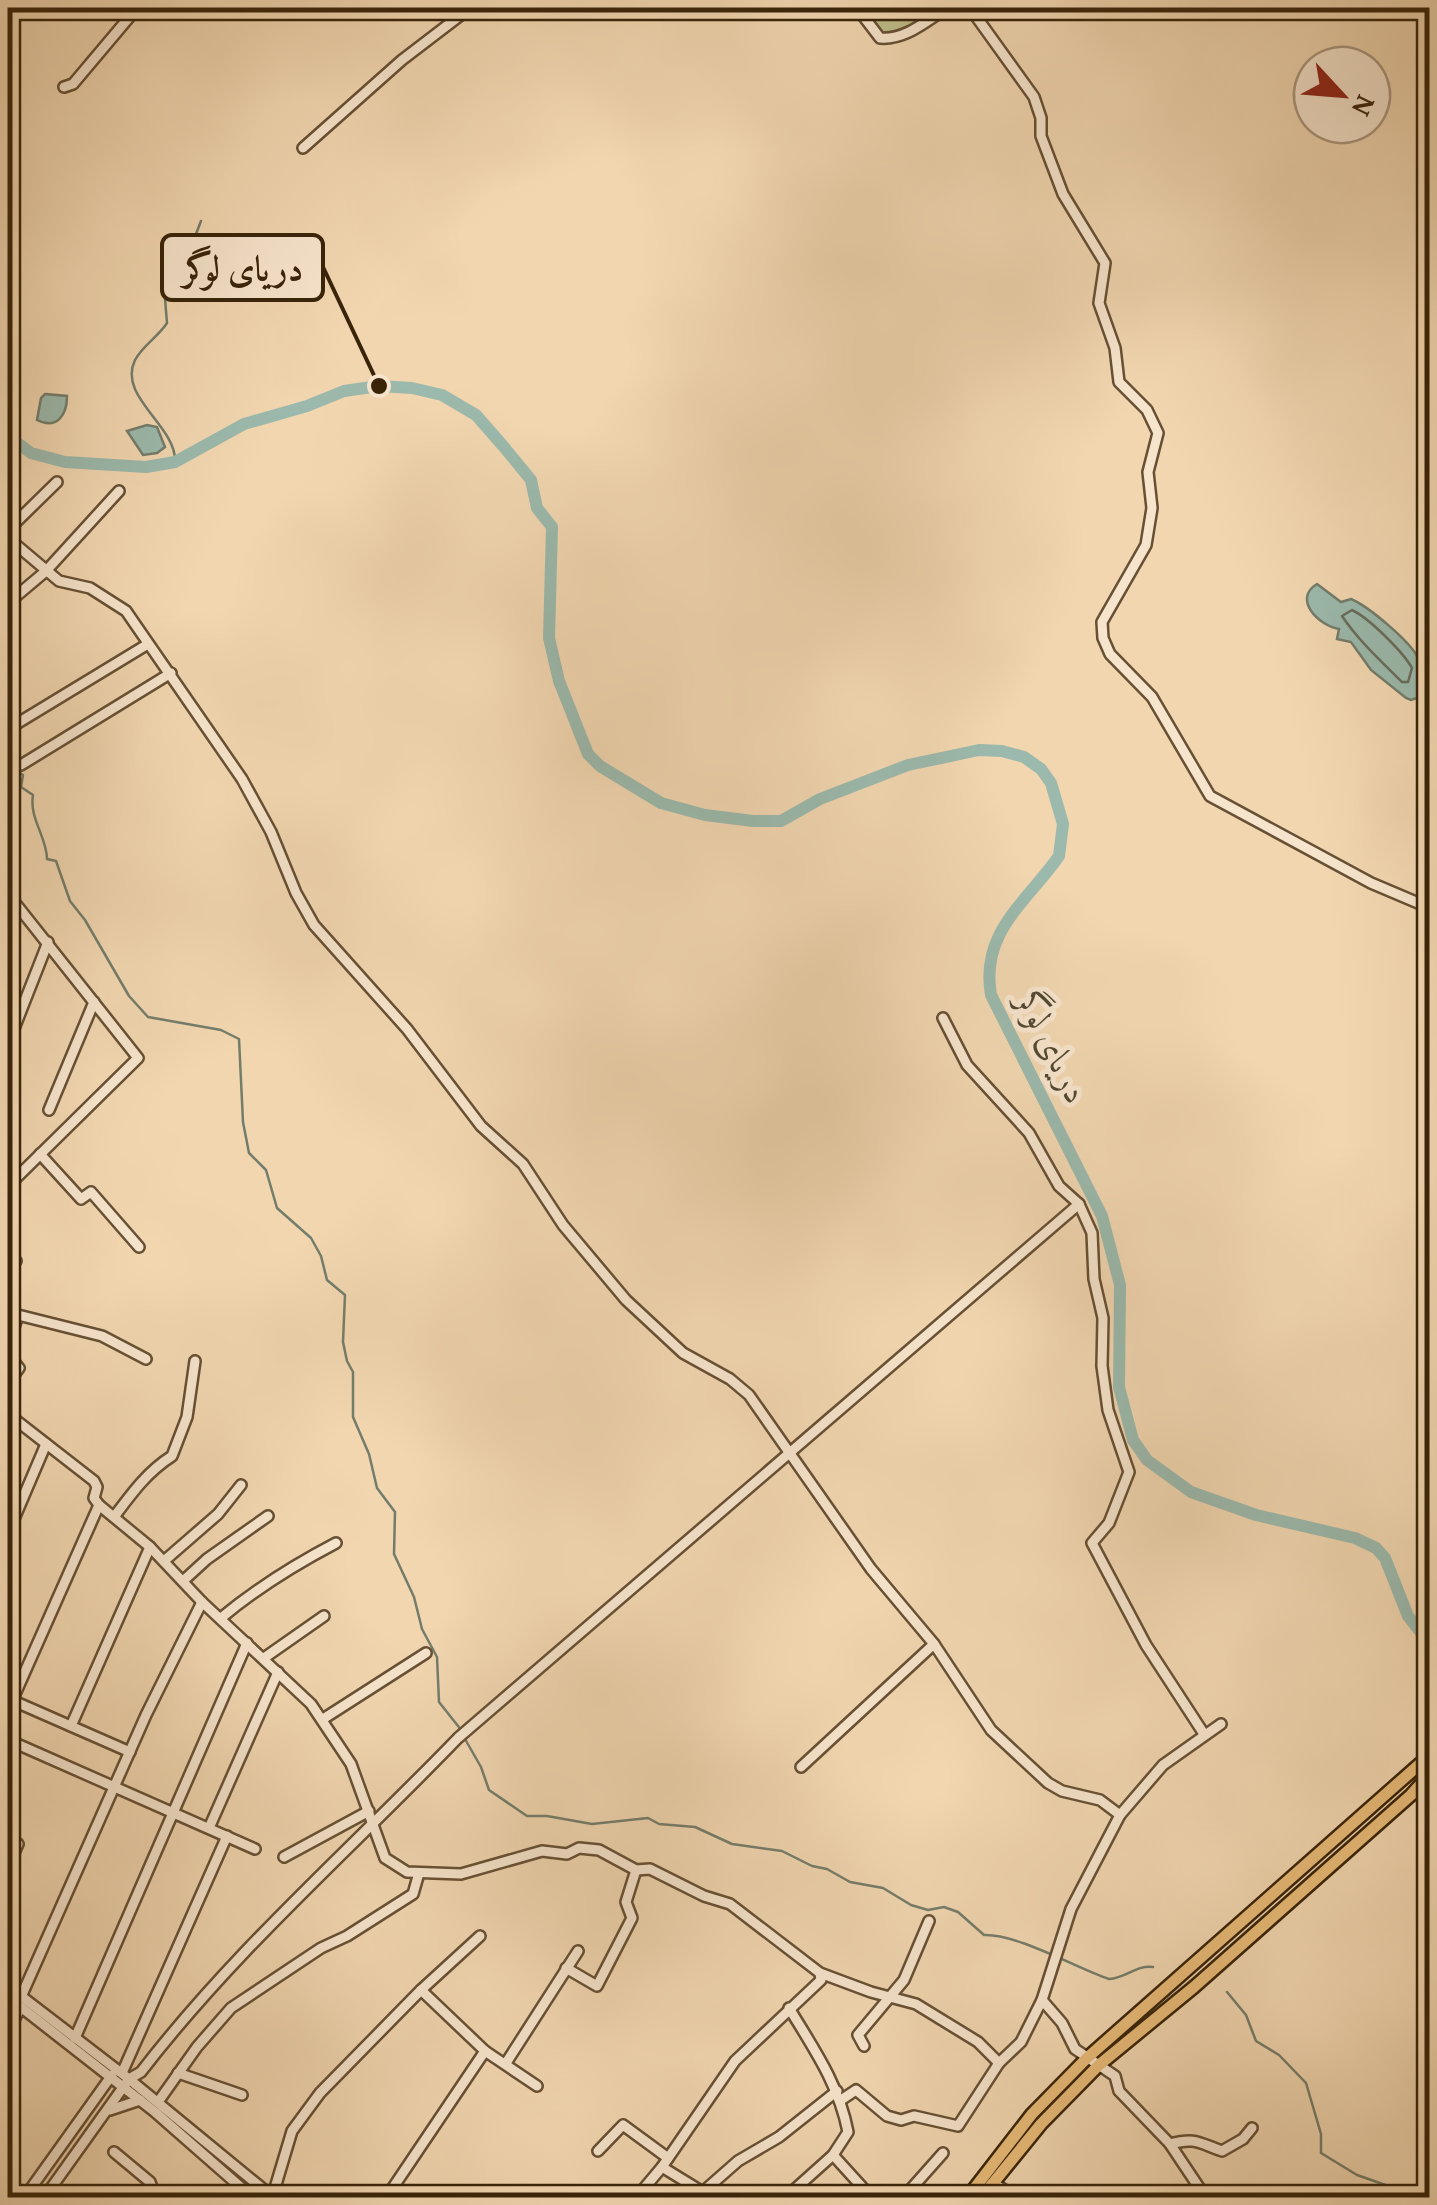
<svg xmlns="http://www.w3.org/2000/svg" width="1437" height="2205" font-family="'Gentium Book Plus',Amiri,serif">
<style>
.green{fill:#bdbd89;stroke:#7b704a;stroke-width:2.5}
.water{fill:#9bb9ac;stroke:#747d6b;stroke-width:2.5}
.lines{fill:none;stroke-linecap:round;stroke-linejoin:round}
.shore{stroke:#6a6e5b;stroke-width:2.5}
.stream{stroke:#747d6b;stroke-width:2.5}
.river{stroke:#9bb9ac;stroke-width:12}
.minor-casing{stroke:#675034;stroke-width:14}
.major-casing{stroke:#39240a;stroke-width:16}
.minor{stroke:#f6e4cc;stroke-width:9}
.major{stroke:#e8bb78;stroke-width:11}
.labels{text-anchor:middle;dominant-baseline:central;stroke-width:10;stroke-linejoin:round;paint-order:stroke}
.water-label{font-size:35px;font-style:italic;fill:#524932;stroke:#f6e4cc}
.leader{fill:none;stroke:#39240a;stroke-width:4}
.callout-dot{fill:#39240a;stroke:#f6e4cc;stroke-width:4}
.callout{fill:#f6e4cc;stroke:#39240a;stroke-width:4}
.callout-label{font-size:35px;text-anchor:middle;font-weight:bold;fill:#39240a}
</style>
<rect width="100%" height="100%" fill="#f1d6b0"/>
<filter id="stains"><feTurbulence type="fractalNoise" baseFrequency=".002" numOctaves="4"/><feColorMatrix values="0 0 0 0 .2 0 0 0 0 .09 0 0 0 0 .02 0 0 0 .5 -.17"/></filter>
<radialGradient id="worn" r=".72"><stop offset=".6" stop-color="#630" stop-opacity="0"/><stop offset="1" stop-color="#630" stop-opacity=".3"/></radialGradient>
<path class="green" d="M 857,8 L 947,8 L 910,32 L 880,38 Z"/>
<g class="water">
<path d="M 45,394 L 67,396 C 67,415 57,430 37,420 L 41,398 Z"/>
<path d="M 147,425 L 157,427 L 165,447 L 157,453 L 143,455 L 127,431 Z"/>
<path d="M 1317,584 L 1341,602 L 1351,599 C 1368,606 1411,642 1418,658 L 1429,661 L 1429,674 L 1422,673 L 1420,697 L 1411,700 L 1406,698 L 1371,670 L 1351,642 L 1337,639 L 1339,629 C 1319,626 1292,599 1317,584 Z"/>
</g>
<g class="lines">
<path class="shore" d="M 1352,610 C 1369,618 1403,652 1412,668 L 1408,682 L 1402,682 C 1380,660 1358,640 1342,616 Z"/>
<g class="stream">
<path d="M 175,462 C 177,426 117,397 135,360 C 143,345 158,337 167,323 L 165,299 L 168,278 L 178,258 L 191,247 L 201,221"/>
<path d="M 8,765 L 23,775 L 21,787 L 33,795 C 29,819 47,837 47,859 L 56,861 L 70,901 L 85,920 L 129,996 L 148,1017 L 221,1030 L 239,1039 L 243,1122 L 249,1153 L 266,1170 L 277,1208 L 311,1238 L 321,1256 L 327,1280 L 345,1295 L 343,1342 L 347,1361 L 353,1372 L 353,1417 L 369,1454 L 377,1488 L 395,1512 L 394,1554 L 414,1597 L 422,1629 L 437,1657 L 439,1702 L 462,1731"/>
<path d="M 465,1739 L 481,1767 L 489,1790 L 527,1816 L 547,1816 L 592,1824 L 648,1818 L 659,1824 L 695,1827 L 732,1844 L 782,1851 L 812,1866 L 827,1869 L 850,1882 L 883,1888 L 911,1905 L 928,1910 L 944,1907 L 958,1912 L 984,1935 C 1018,1934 1074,1967 1109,1979 C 1127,1978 1135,1965 1153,1967"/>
<path d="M 1227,1992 L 1246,2015 L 1256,2041 L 1279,2055 L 1306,2083 L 1321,2134 L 1321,2153 L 1357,2175 L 1394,2188 L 1399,2198"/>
</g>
<path class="river" d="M 8,436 L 31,453 L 65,462 L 146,467 L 175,462 L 244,424 L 307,406 L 344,391 L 379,386 L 412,388 L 442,395 L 476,415 L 504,447 L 531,480 L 537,508 L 552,527 L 549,638 L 559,681 L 588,754 L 600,766 L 661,803 L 705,815 L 753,821 L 781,821 L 820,799 L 908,765 L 979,750 L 1002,751 L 1024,757 L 1041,769 L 1051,783 L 1063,824 L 1059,856 C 1026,903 980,932 991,995 L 1102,1216 L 1120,1285 L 1119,1387 L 1133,1440 L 1147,1460 L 1191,1492 L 1256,1515 L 1355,1538 L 1376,1548 L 1385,1558 L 1408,1616 L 1430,1644"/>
<defs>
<g id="minor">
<path d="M 857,8 L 880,38 C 906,40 926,21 947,8"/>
<path d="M 970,8 L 1034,97 L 1041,118 L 1041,136 L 1063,194 L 1105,263 L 1099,303 L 1115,348 L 1119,382 L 1147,410 L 1158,433 L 1148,472 L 1152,508 L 1146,545 L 1102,622 L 1103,638 L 1110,654 L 1152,697 L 1210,796 L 1371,883 L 1430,908"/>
<path d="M 64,87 L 73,84 L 137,8"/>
<path d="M 303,148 L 402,60 L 470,8"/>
<path d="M 8,530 L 57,482"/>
<path d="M 8,538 L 59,581 L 90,588 L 126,611 L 242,779 L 271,832 L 296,893 L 314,925 L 407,1029 L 481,1126 L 523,1164 L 563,1225 L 626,1300 L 683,1353 L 730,1379 L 749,1395 L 871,1569 L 934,1644 L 991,1730 L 1048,1783 L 1062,1791 L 1100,1800 L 1120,1815"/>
<path d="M 8,603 L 46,571 L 119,491"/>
<path d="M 8,729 L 148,644"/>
<path d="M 21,765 L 171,673"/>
<path d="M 8,894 L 138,1058 L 8,1186"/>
<path d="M 943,1018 L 967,1065 L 1029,1133 L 1059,1186 L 1079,1204 L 1092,1233 L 1094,1279 L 1103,1318 L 1102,1366 L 1108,1410 L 1129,1472 L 1109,1523 L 1092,1543 L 1146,1645 L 1204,1734"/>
<path d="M 8,1044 L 48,942"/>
<path d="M 49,1110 L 94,1002"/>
<path d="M 40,1154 L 81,1199 L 91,1192 L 139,1247"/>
<path d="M 8,1270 L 16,1261"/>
<path d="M 8,1346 L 18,1315 L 102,1336 L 146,1359"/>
<path d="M 8,1354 L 19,1368 L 8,1383"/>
<path d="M 8,1414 L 94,1481 L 97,1487 L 94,1498 L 99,1505 L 150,1547 L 202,1602 L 311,1704 L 351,1764 L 385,1858 L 407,1872 L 461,1874 L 542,1851 L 567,1854 L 579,1848 L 599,1850 L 636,1870 L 650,1869 L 704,1896 L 730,1904 L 820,1973 L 871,1992 L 916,2004 L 978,2042 L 999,2063"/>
<path d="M 114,1517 C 132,1493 147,1472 172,1456 L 187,1417 L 195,1361"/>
<path d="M 8,1533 L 46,1444"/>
<path d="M 164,1561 L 218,1514 L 241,1485"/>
<path d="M 183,1581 L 207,1559 L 268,1516"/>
<path d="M 221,1618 C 257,1588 294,1565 336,1543"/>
<path d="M 264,1658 L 324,1616"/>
<path d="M 9,1699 L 130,1752"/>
<path d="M 8,1710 L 99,1505"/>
<path d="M 323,1719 L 426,1653"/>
<path d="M 71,1726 L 150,1547"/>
<path d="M 8,1740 L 255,1849"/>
<path d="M 801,1767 L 934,1644"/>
<path d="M 209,1828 L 278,1672"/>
<path d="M 284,1857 L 369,1811"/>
<path d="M 8,1867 L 18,1844"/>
<path d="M 566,1968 L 597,1986 L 632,1918 L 626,1902 L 636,1870"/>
<path d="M 8,1986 L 129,2079 L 274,2198"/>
<path d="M 8,1997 L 155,2112 L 253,2198"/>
<path d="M 21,1997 L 146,1715 L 202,1602"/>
<path d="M 1042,2000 L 1062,2023 L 1075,2049 L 1115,2076 L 1119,2091 L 1170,2144 L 1206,2198"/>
<path d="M 8,2031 L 21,2007"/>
<path d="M 75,2038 L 247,1643"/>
<path d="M 864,2046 L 858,2035 L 904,1980 L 929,1921"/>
<path d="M 485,2051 L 537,2086"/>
<path d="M 506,2063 L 578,1951"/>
<path d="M 122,2073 L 227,1836"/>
<path d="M 178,2073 L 242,2095"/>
<path d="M 841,2100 L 856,2090 L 887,2116 L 901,2120 L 914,2116 L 958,2126 L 999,2063 L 1021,2042 L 1042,2000 L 1071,1909 L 1120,1815 L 1163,1765 L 1221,1724"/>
<path d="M 158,2102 L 197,2047 L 231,2008 L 321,1948 L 347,1936 L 413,1894 L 419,1873"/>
<path d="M 110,2110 L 140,2100"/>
<path d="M 1170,2144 C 1196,2137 1199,2143 1222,2151 L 1243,2139 L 1252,2128"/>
<path d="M 598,2151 L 623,2125 L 668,2158"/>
<path d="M 114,2152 L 150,2182 L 156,2198"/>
<path d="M 833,2155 L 872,2198"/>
<path d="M 662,2167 L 701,2191"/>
<path d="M 992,2183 L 1003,2189 L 1008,2198"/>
<path d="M 24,2198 L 112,2075"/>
<path d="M 44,2198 L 129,2079 L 141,2072 C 235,1950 351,1849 458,1738 L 1079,1204"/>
<path d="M 272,2198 L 292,2131 L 320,2093 L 421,1990 L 480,1936"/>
<path d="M 386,2198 L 485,2051 L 421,1990"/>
<path d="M 636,2198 L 662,2167 L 735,2061 L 821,1980 L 820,1973"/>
<path d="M 696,2198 L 738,2161 L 779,2137 L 837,2091"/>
<path d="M 785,2198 L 833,2155 L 848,2132 C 839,2085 814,2049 789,2008"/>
<path d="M 903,2198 L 943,2153"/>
</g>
<g id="major">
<path d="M 967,2198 L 1032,2114 L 1087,2058 L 1430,1755"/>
<path d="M 981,2198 L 1041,2124 L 1099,2065 L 1194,1987 L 1411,1795 L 1430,1774"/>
</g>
</defs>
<use href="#minor" class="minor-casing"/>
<use href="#major" class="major-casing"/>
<use href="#minor" class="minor"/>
<use href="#major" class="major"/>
</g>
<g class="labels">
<g class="water-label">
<text transform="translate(1054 1047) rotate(64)">دریای لوگر</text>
</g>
</g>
<path class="leader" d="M379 386L323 267"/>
<circle class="callout-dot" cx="379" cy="386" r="10"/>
<rect class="callout" x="162" y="235" width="161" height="65" rx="10"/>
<g class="callout-label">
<text x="243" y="280">دریای لوگر</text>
</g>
<rect width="1437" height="2205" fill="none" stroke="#f1d6b0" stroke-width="40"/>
<rect x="10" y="10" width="1417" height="2185" fill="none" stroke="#39240a" stroke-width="5"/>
<rect x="20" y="20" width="1397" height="2165" fill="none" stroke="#39240a" stroke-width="2.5"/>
<g transform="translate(1342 95) rotate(116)"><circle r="48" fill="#f6e4cc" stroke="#aa977e" stroke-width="2.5"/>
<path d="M0-8L18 38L0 25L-18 38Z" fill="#8f2418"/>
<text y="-15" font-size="28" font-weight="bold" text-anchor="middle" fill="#39240a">N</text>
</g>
<rect width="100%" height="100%" filter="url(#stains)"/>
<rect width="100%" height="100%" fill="url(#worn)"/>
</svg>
